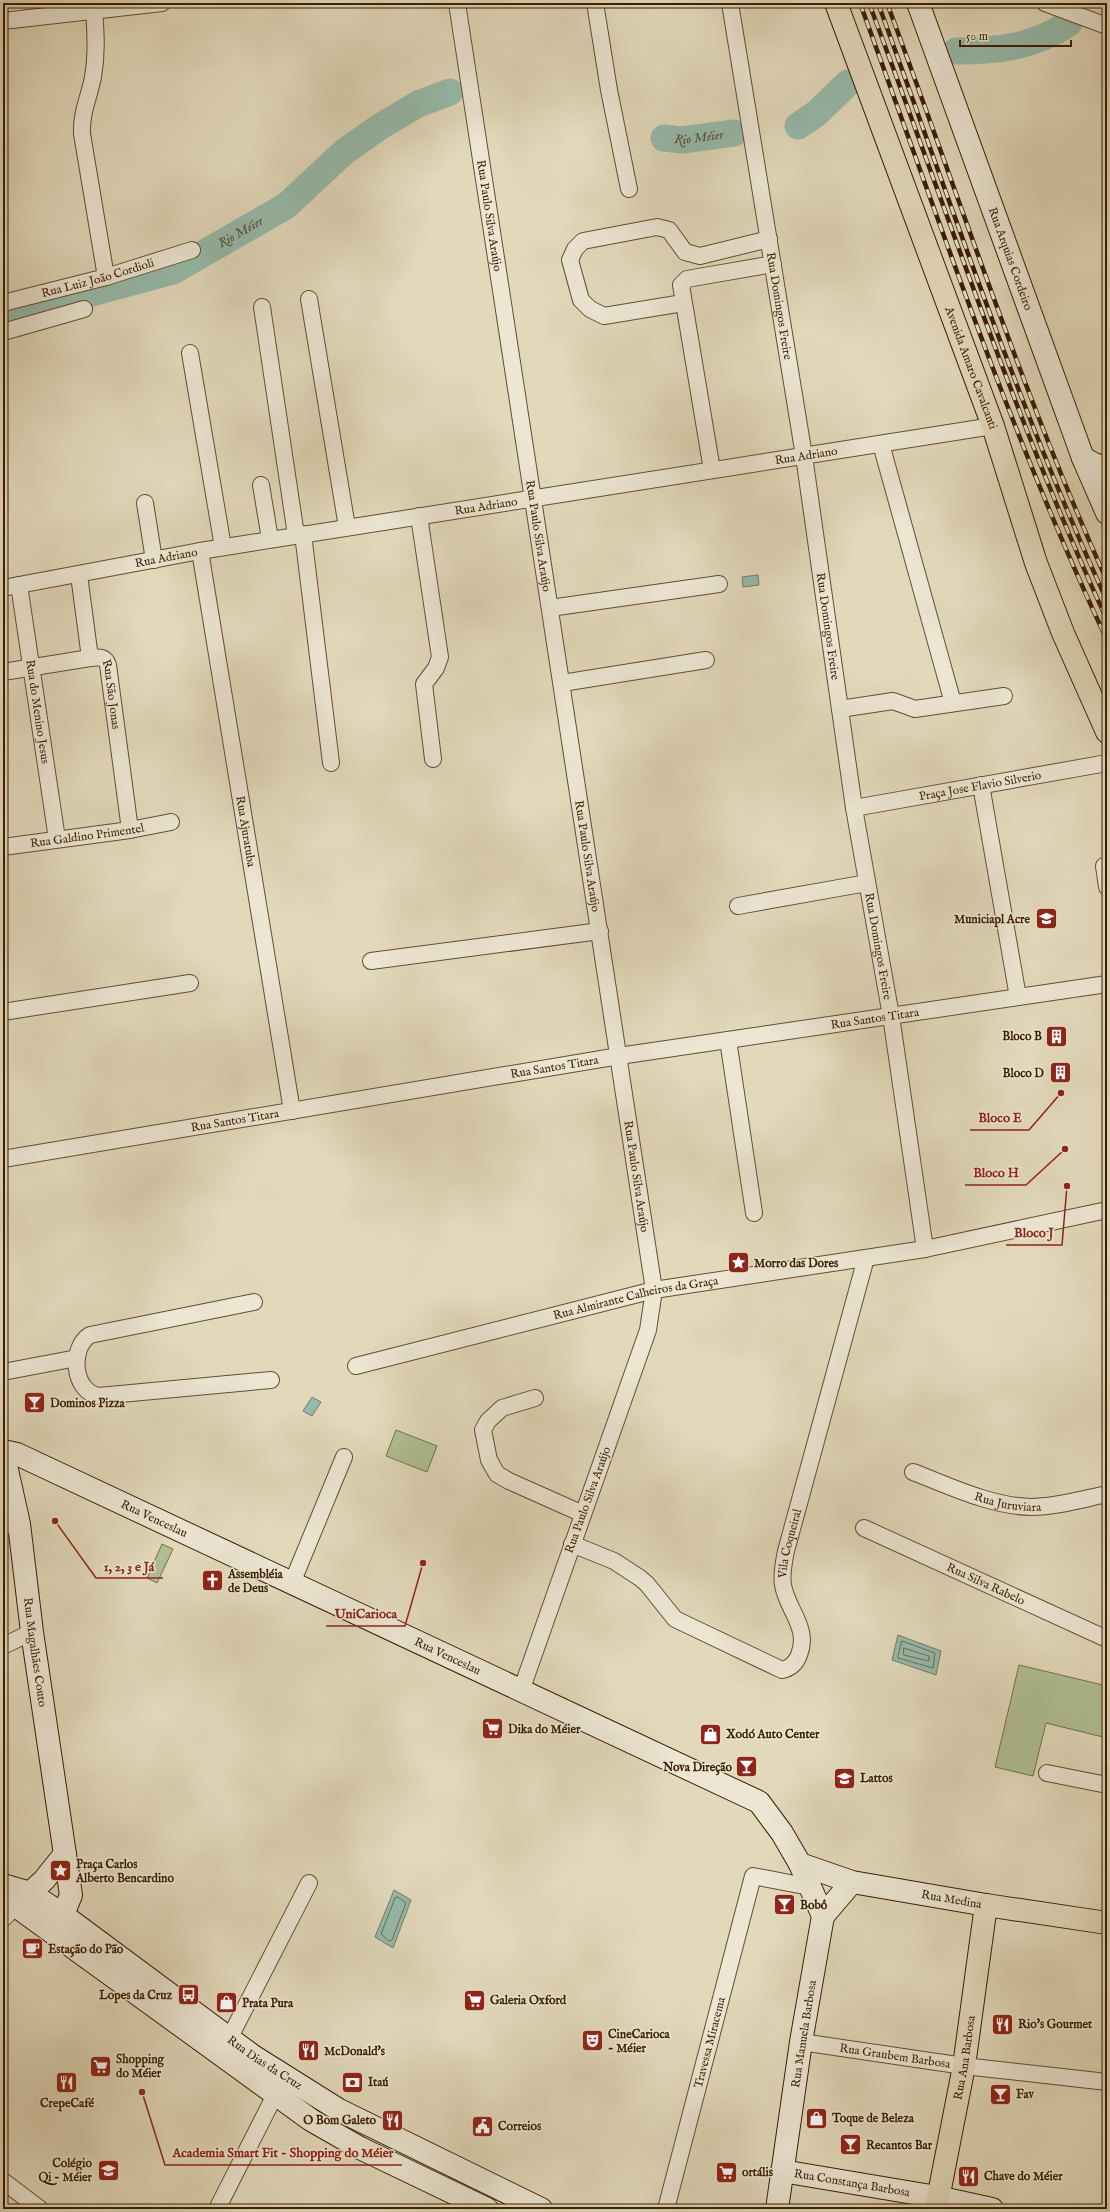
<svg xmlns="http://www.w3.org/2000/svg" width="1110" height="2212" font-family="'IM FELL English',serif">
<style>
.green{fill:#afc093;stroke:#746f4a}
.water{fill:#96bbab;stroke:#717c67}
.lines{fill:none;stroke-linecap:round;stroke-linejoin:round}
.shore{stroke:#686c56;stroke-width:1}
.river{stroke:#96bbab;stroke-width:27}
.street-casing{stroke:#644d30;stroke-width:18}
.secondary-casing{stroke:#3a1e01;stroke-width:24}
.primary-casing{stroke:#3a1e01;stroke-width:24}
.street{stroke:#ece6d3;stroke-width:16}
.secondary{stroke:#ece6d3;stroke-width:22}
.primary{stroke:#e2d9bb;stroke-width:22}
.rail-casing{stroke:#3a1e01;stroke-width:4.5}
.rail{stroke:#ece6d3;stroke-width:3;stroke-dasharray:9;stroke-linecap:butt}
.labels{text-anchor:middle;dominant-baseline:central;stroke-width:3;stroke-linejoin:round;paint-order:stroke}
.street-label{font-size:12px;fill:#3a1e01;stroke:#ece6d3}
.poi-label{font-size:12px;font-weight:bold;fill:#3a1e01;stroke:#ece6d3;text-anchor:start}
.water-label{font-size:13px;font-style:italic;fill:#564d34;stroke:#ece6d3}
.leader{fill:none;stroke:#8f2418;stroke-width:1.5}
.callout-dot{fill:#8f2418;stroke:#ece6d3;stroke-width:1.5}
.callout-label{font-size:13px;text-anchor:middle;font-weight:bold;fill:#8f2418;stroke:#ece6d3;stroke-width:3;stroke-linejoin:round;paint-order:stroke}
</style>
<rect width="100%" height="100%" fill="#e2d9bb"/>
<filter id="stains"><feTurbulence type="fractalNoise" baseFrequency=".005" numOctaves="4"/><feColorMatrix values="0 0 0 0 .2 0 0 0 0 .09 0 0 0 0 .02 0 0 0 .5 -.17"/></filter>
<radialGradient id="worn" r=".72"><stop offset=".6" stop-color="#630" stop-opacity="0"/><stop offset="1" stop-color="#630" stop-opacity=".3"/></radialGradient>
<g class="green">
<path d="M 396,1430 L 437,1446 L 427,1472 L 386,1456 Z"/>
<path d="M 162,1544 L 173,1549 L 157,1583 L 147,1578 Z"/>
<path d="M 1019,1665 L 1107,1686 L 1107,1738 L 1046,1723 L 1033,1776 L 995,1767 Z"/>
</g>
<g class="water">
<path d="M 758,575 L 759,585 L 743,587 L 742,577 Z"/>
<path d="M 312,1397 L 321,1402 L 312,1416 L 303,1411 Z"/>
<path d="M 898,1635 L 941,1651 L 936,1675 L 892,1660 Z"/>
<path d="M 394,1890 L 411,1900 L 393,1948 L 375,1937 Z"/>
</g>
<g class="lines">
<g class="shore">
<path d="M 902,1641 L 935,1653 L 933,1668 L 898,1658 Z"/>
<path d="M 904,1648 L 929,1656 L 929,1661 L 904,1655 Z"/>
<path d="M 398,1897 L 406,1903 L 392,1940 L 389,1941 L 381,1934 L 395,1898 Z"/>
</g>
<g class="river">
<path d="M 956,51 C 997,51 1035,47 1069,23"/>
<path d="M 798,126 L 817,113 L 848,83"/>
<path id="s1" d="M 664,138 L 682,140 L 734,133"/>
<path id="s2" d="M 3,317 L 173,271 L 286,206 L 345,151 L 381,126 L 418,104 L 450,92"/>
</g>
<defs>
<g id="street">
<path id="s3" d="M 457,3 L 654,1290 L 648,1330 L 521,1691"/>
<path d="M 595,3 L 609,90 L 629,189"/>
<path id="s4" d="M 730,3 L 804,456 L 854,808 L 891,1016 L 925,1249"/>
<path d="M 1045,3 L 1107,26"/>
<path d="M 94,11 C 96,34 97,54 93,77 C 89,98 81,112 82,134 L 106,277"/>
<path d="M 3,21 L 162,3"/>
<path d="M 309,299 L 347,527"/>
<path id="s5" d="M 3,303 L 106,277 L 192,250"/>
<path d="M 683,303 L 604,316 L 590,309 L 581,300 L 570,260 L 575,249 L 583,241 L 657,227 L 669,230 L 685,252 L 700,256 L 769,239"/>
<path d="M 262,307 L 296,535"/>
<path d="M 3,332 L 84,309"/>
<path d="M 190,353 L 223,547"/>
<path d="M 881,444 L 953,703"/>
<path d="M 712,470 L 681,285 L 687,279 L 773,264"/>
<path d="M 261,485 L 270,539"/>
<path d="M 145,503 L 154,560"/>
<path d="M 419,516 L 440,657 L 436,668 L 424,684 L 433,759"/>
<path d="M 303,534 L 331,763"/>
<path id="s6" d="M 200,551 L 292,1111"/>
<path id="s7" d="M 79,575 L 90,658 C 99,657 105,656 108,665 L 130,830"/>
<path id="s8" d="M 19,585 L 57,839"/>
<path id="s9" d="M 3,588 L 200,551 L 993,426"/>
<path d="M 550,608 L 719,584"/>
<path d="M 3,672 L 90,658"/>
<path d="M 562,683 L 706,660"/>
<path d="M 840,709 L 893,701 L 915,709 L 1004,696"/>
<path d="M 981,785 L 1018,997"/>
<path id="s10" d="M 854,808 L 1107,763"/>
<path id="s11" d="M 3,847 L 130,830 L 171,822"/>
<path d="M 1104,866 L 1107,887"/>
<path d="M 738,906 L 867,883"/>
<path d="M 371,961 L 600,931"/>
<path d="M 3,1012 L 190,983"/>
<path d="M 728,1040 L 754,1213"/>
<path id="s12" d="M 3,1159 L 619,1056 L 1107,984"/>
<path d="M 254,1302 L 90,1335 C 69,1348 73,1392 99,1396 L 271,1380"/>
<path id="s13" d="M 356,1366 L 654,1290 L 925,1249 L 1107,1210"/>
<path d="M 3,1372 L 77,1358"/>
<path d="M 535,1398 L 502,1408 L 488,1421 L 483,1430 L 489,1460 L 497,1474 L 509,1481 L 583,1514"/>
<path id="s14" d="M 913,1472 C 950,1486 990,1506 1031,1507 C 1056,1507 1083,1499 1107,1494"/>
<path d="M 3,1525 L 19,1524"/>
<path id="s15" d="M 864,1528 L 1107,1639"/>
<path id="s16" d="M 572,1544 L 614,1561 L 640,1578 L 647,1584 L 675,1619 L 782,1670 C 791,1668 796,1663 799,1655 C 810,1628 787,1610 783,1585 C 781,1574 784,1562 786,1551 L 866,1258"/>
<path d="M 292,1583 L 344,1457"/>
<path d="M 3,1646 L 32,1632"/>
<path d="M 1047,1773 L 1107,1785"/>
<path d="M 3,1919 L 16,1906"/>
<path d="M 229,2039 L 309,1883"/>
<path id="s17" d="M 801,2042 L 964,2066 L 1107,2082"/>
<path d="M 3,2181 L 40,2209"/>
<path d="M 217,2209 L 275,2095"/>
<path id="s18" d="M 666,2209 L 753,1876 L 810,1887"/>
</g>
<g id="secondary">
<path id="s19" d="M 918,3 L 1083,458 L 1107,513"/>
<path d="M 1083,458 L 1094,464 L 1107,468"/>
<path id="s20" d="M 3,1451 L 17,1454 L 759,1802 L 782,1833 L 800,1864 L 823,1916 L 801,2042 L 777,2209"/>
<path id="s21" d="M 3,1452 L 19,1524 L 32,1632 L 71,1895 L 63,1915"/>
<path id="s22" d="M 800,1864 L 852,1882 L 986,1905"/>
<path id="s23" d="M 3,1885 L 30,1893 L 63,1915 L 253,2056 L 339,2110 L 541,2209"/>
<path d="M 7,1888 L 16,1906 L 311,2120 L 360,2148 L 487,2209"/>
<path d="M 19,1903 L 44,1880 L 65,1854"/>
<path d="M 823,1916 L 852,1882"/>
<path id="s24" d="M 782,2171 L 937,2197 L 992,2209"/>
</g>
<g id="primary">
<path id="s25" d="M 836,3 L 993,426 L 1036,563 L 1063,633 L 1107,732"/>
<path id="s26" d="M 936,2209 L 964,2066 L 986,1905 L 1107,1923"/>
</g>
</defs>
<use href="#street" class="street-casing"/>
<use href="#secondary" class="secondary-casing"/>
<use href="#primary" class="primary-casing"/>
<use href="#street" class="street"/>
<use href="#secondary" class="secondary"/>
<use href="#primary" class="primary"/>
<defs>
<g id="rail">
<path d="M 860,3 C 938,217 1010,434 1107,640"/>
<path d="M 869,3 C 947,210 1015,420 1107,620"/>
<path d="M 878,3 C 951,203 1018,407 1107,601"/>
<path d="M 887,3 C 959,196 1022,393 1107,581"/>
</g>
</defs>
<use href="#rail" class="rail-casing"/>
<use href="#rail" class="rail"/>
</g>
<defs>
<symbol id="school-square" viewBox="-11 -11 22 22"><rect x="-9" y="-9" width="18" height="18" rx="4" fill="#8f2418" stroke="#ece6d3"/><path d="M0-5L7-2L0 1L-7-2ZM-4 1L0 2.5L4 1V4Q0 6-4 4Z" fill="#fff"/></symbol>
<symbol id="building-square" viewBox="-11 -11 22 22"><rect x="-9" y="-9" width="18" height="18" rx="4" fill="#8f2418" stroke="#ece6d3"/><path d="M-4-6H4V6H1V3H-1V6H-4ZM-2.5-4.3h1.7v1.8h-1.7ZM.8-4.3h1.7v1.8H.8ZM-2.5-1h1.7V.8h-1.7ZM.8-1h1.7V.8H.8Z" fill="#fff"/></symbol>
<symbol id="sight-square" viewBox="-11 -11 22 22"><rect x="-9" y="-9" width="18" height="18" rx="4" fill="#8f2418" stroke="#ece6d3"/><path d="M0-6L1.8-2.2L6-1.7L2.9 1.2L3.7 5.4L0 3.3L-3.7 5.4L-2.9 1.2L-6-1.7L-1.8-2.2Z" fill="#fff"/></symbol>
<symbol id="bar-square" viewBox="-11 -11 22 22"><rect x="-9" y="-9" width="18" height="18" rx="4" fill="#8f2418" stroke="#ece6d3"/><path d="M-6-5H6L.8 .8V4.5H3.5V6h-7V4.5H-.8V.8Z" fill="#fff"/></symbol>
<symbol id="church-square" viewBox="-11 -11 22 22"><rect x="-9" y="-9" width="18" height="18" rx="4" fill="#8f2418" stroke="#ece6d3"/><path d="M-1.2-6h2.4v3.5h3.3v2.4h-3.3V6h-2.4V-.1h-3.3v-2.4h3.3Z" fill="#fff"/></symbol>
<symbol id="supermarket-square" viewBox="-11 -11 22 22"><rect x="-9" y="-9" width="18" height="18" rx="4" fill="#8f2418" stroke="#ece6d3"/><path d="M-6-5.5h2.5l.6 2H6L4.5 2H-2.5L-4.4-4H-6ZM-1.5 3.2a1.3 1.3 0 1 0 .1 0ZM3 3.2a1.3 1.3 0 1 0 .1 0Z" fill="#fff"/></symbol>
<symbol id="shop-square" viewBox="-11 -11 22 22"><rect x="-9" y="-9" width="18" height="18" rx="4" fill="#8f2418" stroke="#ece6d3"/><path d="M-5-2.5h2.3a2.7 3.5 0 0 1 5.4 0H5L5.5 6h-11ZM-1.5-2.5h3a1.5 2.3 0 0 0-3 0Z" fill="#fff"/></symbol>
<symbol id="cafe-square" viewBox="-11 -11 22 22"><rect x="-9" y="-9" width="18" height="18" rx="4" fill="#8f2418" stroke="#ece6d3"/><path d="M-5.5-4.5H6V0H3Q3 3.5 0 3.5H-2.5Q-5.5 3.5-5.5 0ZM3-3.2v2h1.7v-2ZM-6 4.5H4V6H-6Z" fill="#fff"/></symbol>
<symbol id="bus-square" viewBox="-11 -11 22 22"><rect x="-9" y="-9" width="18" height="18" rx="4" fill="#8f2418" stroke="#ece6d3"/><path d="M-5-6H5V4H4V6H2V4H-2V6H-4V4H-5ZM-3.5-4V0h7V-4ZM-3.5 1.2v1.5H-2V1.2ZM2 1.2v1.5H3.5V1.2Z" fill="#fff"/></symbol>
<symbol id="restaurant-square" viewBox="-11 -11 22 22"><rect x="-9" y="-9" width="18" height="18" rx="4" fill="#8f2418" stroke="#ece6d3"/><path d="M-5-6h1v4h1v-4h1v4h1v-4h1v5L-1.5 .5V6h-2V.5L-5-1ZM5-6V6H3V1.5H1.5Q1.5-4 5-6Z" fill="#fff"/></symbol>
<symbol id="theatre-square" viewBox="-11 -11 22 22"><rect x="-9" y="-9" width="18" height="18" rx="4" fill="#8f2418" stroke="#ece6d3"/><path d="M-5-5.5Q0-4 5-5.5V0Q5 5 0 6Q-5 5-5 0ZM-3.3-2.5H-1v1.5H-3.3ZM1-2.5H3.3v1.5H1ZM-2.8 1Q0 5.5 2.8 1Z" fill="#fff"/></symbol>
<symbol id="bank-square" viewBox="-11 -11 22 22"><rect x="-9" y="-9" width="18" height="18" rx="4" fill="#8f2418" stroke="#ece6d3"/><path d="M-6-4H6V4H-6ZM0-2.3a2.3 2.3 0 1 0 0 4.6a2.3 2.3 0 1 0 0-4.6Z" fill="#fff"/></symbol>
<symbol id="civic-square" viewBox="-11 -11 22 22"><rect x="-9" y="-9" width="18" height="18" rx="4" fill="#8f2418" stroke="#ece6d3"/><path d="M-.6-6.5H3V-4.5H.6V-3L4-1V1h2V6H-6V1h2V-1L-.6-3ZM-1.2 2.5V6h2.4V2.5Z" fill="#fff"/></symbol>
</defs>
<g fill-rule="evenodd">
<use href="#school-square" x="1034" y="906" width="25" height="25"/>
<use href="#building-square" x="1044" y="1024" width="25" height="25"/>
<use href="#building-square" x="1048" y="1060" width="25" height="25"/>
<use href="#sight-square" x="726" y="1250" width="25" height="25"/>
<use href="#bar-square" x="22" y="1390" width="25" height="25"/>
<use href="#church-square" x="200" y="1568" width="25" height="25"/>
<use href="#supermarket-square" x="480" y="1716" width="25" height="25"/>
<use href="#shop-square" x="698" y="1722" width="25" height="25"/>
<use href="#bar-square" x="734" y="1754" width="25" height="25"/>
<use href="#school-square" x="832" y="1766" width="25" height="25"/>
<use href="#sight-square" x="48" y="1858" width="25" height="25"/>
<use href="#bar-square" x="772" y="1892" width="25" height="25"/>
<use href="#cafe-square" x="20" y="1936" width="25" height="25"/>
<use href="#bus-square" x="176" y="1982" width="25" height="25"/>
<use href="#supermarket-square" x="462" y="1988" width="25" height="25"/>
<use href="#shop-square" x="214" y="1990" width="25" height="25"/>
<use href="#restaurant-square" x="990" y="2012" width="25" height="25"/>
<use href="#theatre-square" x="580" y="2028" width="25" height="25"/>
<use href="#restaurant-square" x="296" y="2038" width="25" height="25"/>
<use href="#supermarket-square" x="88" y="2054" width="25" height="25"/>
<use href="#restaurant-square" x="54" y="2070" width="25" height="25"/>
<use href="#bank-square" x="340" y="2070" width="25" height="25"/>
<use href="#bar-square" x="988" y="2082" width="25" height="25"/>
<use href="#shop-square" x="804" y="2106" width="25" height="25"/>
<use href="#restaurant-square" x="380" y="2108" width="25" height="25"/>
<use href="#civic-square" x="470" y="2114" width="25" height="25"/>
<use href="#bar-square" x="838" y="2132" width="25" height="25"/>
<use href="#school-square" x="96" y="2158" width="25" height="25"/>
<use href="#supermarket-square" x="714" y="2160" width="25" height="25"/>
<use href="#restaurant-square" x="956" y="2164" width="25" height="25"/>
</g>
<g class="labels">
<g class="street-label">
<text stroke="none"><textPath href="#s3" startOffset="215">Rua Paulo Silva Araújo</textPath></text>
<text stroke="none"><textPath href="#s19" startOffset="272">Rua Arquias Cordeiro</textPath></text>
<text stroke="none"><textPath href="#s5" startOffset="98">Rua Luiz João Cordioli</textPath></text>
<text stroke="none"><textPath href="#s4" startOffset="307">Rua Domingos Freire</textPath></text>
<text stroke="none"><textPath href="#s25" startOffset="389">Avenida Amaro Cavalcanti</textPath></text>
<text stroke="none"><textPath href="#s9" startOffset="814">Rua Adriano</textPath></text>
<text stroke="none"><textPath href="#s9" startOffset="490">Rua Adriano</textPath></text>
<text stroke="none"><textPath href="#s3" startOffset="539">Rua Paulo Silva Araújo</textPath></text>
<text stroke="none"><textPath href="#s9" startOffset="166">Rua Adriano</textPath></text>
<text stroke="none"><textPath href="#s4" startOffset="631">Rua Domingos Freire</textPath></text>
<text stroke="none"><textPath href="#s7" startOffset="135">Rua São Jonas</textPath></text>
<text stroke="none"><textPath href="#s8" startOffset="128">Rua do Menino Jesus</textPath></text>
<text stroke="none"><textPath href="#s10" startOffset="128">Praça Jose Flavio Silverio</textPath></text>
<text stroke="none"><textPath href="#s6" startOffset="284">Rua Ajuratuba</textPath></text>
<text stroke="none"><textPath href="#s11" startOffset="85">Rua Galdino Primentel</textPath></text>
<text stroke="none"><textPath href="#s3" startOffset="863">Rua Paulo Silva Araújo</textPath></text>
<text stroke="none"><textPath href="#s4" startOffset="955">Rua Domingos Freire</textPath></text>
<text stroke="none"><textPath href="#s12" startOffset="883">Rua Santos Titara</textPath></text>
<text stroke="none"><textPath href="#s12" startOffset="559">Rua Santos Titara</textPath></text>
<text stroke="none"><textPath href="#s12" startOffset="235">Rua Santos Titara</textPath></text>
<text stroke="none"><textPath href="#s3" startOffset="1187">Rua Paulo Silva Araújo</textPath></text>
<text stroke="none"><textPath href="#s13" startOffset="288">Rua Almirante Calheiros da Graça</textPath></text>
<text stroke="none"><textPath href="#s14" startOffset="100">Rua Juruviara</textPath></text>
<text transform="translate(588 1500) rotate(-70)">Rua Paulo Silva Araújo</text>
<text stroke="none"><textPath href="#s20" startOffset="166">Rua Venceslau</textPath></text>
<text stroke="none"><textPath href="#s16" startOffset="389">Vila Coqueiral</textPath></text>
<text stroke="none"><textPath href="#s15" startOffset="134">Rua Silva Rabelo</textPath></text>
<text stroke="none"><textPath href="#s21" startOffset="203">Rua Magalhães Couto</textPath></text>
<text stroke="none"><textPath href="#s20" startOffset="490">Rua Venceslau</textPath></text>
<text stroke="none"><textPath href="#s22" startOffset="156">Rua Medina</textPath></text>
<text transform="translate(804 2034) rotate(-81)">Rua Manuela Barbosa</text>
<text stroke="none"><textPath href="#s18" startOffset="172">Travessa Miracema</textPath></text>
<text stroke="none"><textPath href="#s17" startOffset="95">Rua Graubem Barbosa</textPath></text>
<text stroke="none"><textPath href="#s26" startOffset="154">Rua Ana Barbosa</textPath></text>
<text stroke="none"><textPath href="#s23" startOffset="318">Rua Dias da Cruz</textPath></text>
<text stroke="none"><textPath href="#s24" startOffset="71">Rua Constança Barbosa</textPath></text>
</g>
<g class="poi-label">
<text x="1030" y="919" text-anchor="end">Municiapl Acre</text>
<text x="1042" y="1036" text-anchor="end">Bloco B</text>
<text x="1044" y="1073" text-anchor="end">Bloco D</text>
<text x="754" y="1263">Morro das Dores</text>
<text x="50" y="1403">Dominos Pizza</text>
<text x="228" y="1574">Assembléia<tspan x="228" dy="14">de Deus</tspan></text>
<text x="508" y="1729">Dika do Méier</text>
<text x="726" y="1734">Xodó Auto Center</text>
<text x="732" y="1767" text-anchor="end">Nova Direção</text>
<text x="860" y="1778">Lattos</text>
<text x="76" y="1864">Praça Carlos<tspan x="76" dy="14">Alberto Bencardino</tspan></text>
<text x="800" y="1905">Bobô</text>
<text x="48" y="1949">Estação do Pão</text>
<text x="172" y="1995" text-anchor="end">Lopes da Cruz</text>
<text x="490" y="2000">Galeria Oxford</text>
<text x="242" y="2003">Prata Pura</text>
<text x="1018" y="2024">Rio's Gourmet</text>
<text x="608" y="2034">CineCarioca<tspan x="608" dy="14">- Méier</tspan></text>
<text x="324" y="2051">McDonald's</text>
<text x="116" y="2059">Shopping<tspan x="116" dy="14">do Méier</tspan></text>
<text x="368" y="2082">Itaú</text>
<text x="1016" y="2094">Fav</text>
<text x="67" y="2103" text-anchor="middle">CrepeCafé</text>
<text x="832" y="2118">Toque de Beleza</text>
<text x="376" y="2120" text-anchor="end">O Bom Galeto</text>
<text x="498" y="2126">Correios</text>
<text x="866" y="2145">Recantos Bar</text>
<text x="92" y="2163" text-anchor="end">Colégio<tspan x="92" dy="14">Qi - Méier</tspan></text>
<text x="742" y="2172">ortális</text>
<text x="984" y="2176">Chave do Méier</text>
</g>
<g class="water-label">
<text stroke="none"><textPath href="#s1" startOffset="35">Rio Méier</textPath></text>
<text stroke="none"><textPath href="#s2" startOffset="254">Rio Méier</textPath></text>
</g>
</g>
<path class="leader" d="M1061 1093L1029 1130H970M1065 1149L1026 1185H965M1067 1186L1062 1245H1006M55 1521L96 1578H163M423 1563L405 1626H326M142 2092L165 2165H402"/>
<g class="callout-dot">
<circle cx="1061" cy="1093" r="4"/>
<circle cx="1065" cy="1149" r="4"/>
<circle cx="1067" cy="1186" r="4"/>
<circle cx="55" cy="1521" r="4"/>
<circle cx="423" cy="1563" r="4"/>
<circle cx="142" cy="2092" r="4"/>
</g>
<g class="callout-label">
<text x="1000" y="1122">Bloco E</text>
<text x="996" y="1177">Bloco H</text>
<text x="1034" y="1237">Bloco J</text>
<text x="129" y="1571">1, 2, 3 e Já</text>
<text x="366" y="1618">UniCarioca</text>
<text x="283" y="2157">Academia Smart Fit - Shopping do Méier</text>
</g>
<rect width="1110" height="2212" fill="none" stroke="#e2d9bb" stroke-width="16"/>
<rect x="4" y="4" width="1102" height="2204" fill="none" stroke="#3a1e01" stroke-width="2"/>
<rect x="8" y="8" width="1094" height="2196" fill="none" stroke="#3a1e01"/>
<path d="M960 40v6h111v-6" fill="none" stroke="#3a1e01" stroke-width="2"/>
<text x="966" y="40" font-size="12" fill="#3a1e01" stroke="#ece6d3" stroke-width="3" paint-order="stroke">50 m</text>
<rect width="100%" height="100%" filter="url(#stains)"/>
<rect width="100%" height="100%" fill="url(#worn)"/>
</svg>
